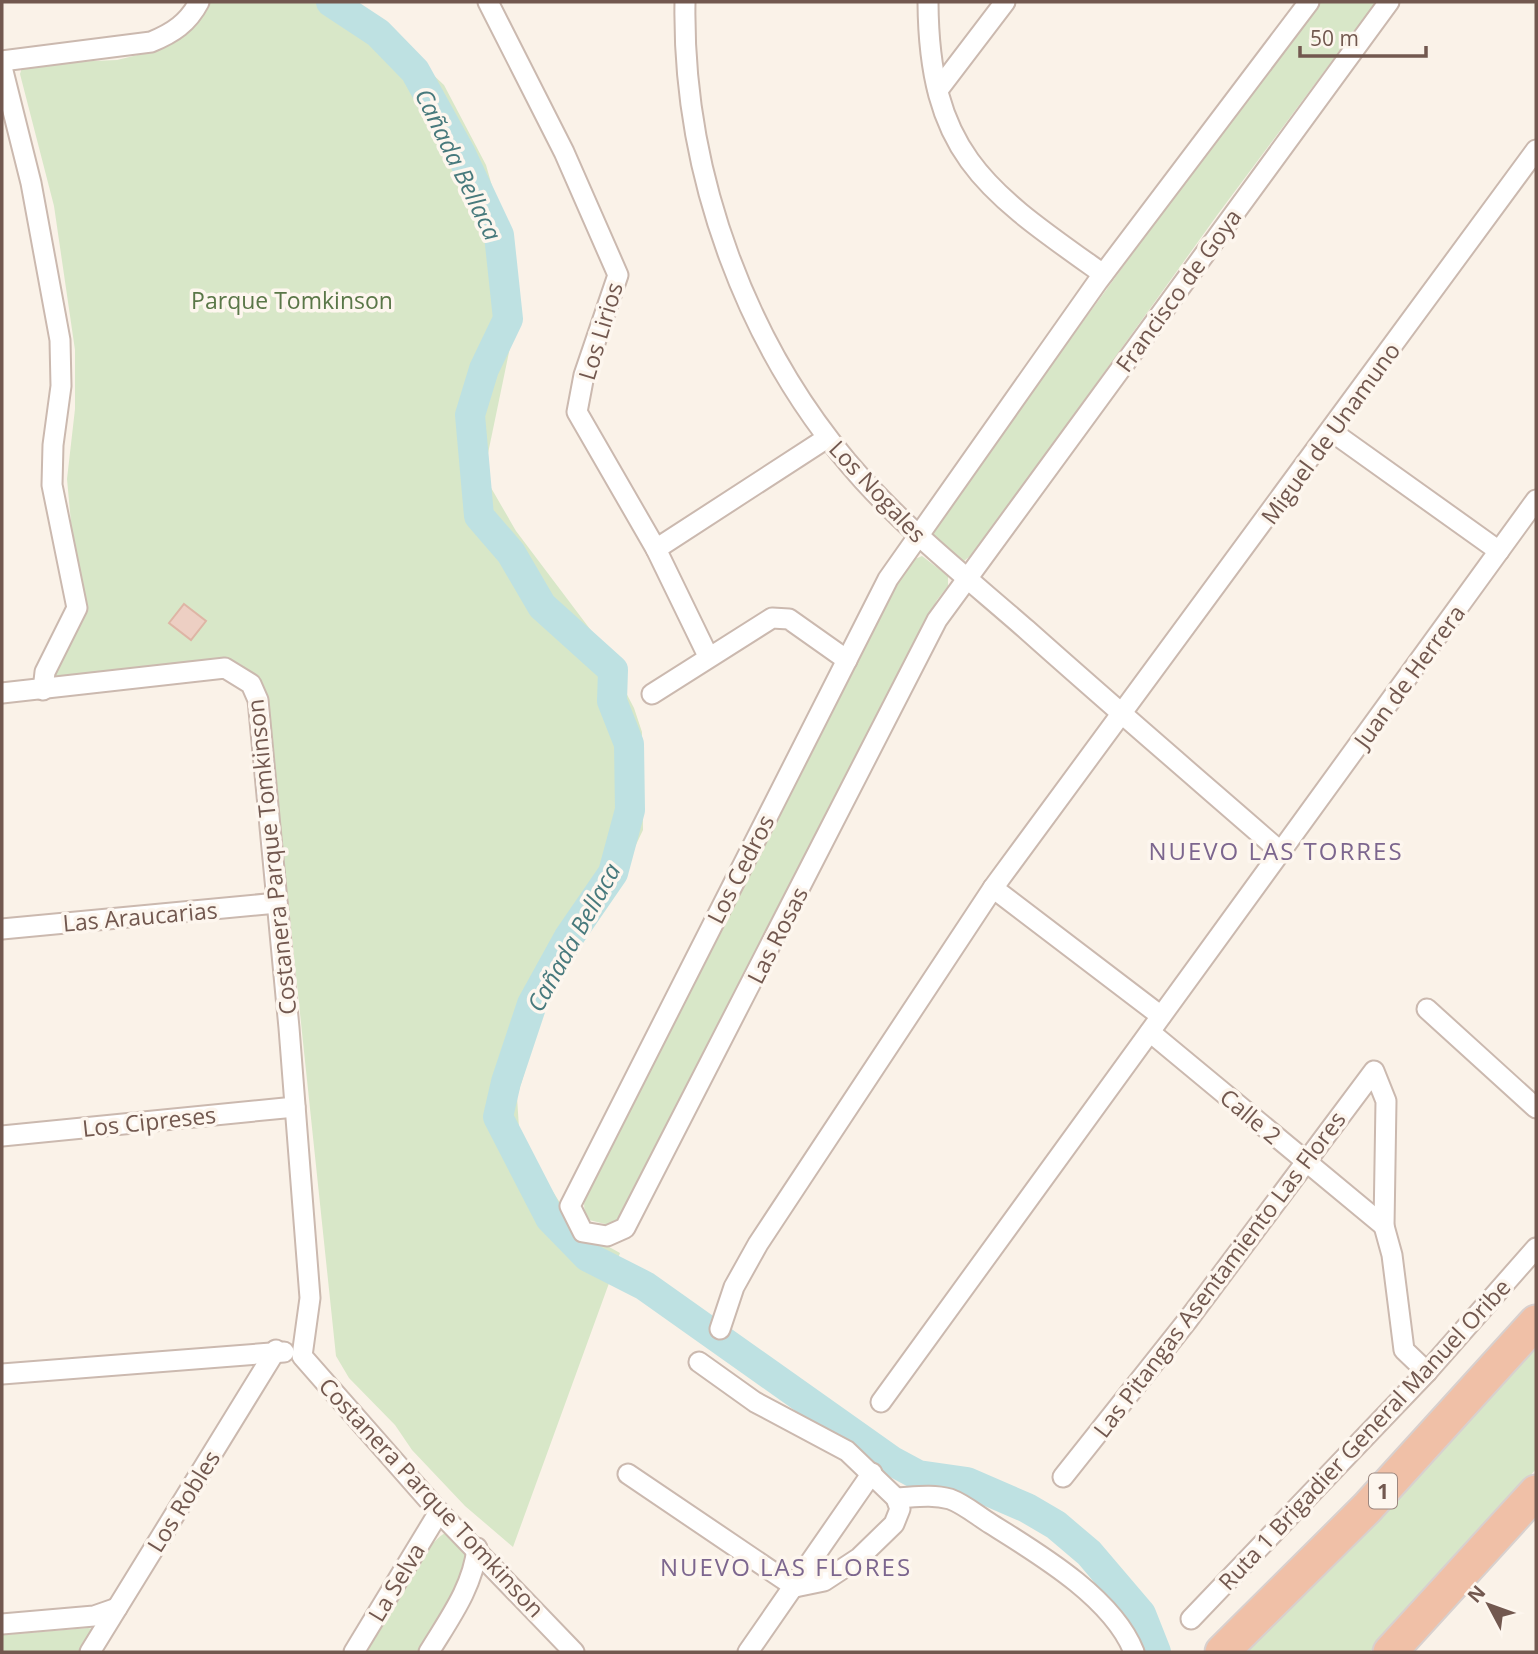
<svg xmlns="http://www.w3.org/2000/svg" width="1538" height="1654" font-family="'Open Sans',sans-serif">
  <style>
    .green { fill: #d8e7c8 }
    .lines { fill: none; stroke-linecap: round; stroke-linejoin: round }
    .river { stroke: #bee1e2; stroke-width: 30 }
    .building { fill: #edcfc3; stroke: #deb5a5; stroke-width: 2 }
    .minor-casing { stroke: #cbb9af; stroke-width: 23 }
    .trunk-casing { stroke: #d8d0ce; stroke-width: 37 }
    .minor { stroke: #fff; stroke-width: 19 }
    .trunk { stroke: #f0c0a7; stroke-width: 33 }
    .labels { text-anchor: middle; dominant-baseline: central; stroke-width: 7; stroke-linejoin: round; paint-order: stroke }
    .shield { fill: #fdf6ee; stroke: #9c877f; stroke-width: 2 }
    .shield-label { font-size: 21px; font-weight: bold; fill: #72584f }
    .street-label { font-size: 23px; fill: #72584f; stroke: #fdf6ee }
    .park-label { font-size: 23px; fill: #5a7748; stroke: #fdf6ee }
    .water-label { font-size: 24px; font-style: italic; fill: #47797c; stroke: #fdf6ee }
    .neighbourhood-label { font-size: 24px; letter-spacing: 2px; fill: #7c668e; stroke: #fdf6ee }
  </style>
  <rect width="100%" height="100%" fill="#faf2e8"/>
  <g class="green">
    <polygon points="204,2 355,2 444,85 486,165 504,228 520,299 486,463 490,486 516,531 599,641 634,708 642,732 643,830 614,891 549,992 517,1097 519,1128 542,1175 568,1215 602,1243 620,1253 513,1547 465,1506 412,1450 395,1425 349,1378 336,1356 278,804 264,698 255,675 240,664 219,659 56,676 55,671 69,647 79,610 67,479 75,409 75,350 54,206 20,74 23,64 117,60 154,51"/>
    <polygon points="1316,2 1376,2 1218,214 975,552 964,561 959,559 934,537 934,526"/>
    <polygon points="922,556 948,576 948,586 937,600 629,1213 621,1223 609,1225 585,1219 584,1203 592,1185 897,575 908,562"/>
    <polygon points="1536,1336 1536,1469 1476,1539 1370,1652 1232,1652"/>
    <path d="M448 1532 466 1546C466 1587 445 1618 426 1652H363C378 1628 425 1538 448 1532Z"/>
    <polygon points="88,1628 94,1629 84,1652 2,1652 2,1635"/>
  </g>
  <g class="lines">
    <polyline class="river" points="331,2 378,33 415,71 461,154 499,235 508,319 484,369 470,415 479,516 511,553 542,606 613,670 612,701 629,744 630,810 613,873 569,937 532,1004 506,1082 498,1117 550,1218 588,1257 645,1286 892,1461 918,1475 967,1482 1027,1508 1056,1525 1089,1553 1141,1614 1156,1652"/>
  </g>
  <polygon class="building" points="184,604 206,621 191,640 169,623"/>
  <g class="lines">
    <g class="minor-casing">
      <g id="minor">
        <polyline points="488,2 564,152 618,275 584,375 577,412 656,549 708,656"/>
        <path d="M685 2C682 173 747 352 863 480 913 535 971 581 1027 630 1111 705 1196 778 1281 852"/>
        <path d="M928 2C929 156 988 192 1103 274"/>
        <polyline points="1309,2 1098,281 888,579 570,1206 583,1232 607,1236 625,1228 937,620 1389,2"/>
        <path d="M2 61 151 42C173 33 188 23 199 2"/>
        <polyline points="2,67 31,183 60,340 61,386 53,445 52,485 77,608 45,672 43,690"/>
        <polyline points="938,90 1005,2"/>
        <polyline points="1331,431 1499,551"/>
        <polyline points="656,549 827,438"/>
        <polyline points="2,693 225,668 251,684 258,700 289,1028 310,1298 302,1356 439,1512 574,1652"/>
        <polyline points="652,694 772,618 789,619 847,660"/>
        <polyline points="993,888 1161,1016"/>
        <polyline points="2,929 277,903"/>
        <polyline points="1427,1009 1536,1108"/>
        <polyline points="1150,1032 1384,1226"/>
        <polyline points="2,1136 295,1107"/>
        <polyline points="720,1329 734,1287 758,1244 993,888 1536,150"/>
        <polyline points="699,1362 755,1402 847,1451 896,1498 900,1509 894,1524 859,1558 824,1581 795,1587"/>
        <polyline points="2,1374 284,1352"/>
        <polyline points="881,1402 1536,500"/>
        <polyline points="628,1474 795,1587"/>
        <polyline points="1063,1477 1187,1321 1374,1071 1386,1101 1384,1226 1392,1255 1404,1350 1427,1372"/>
        <path d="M896 1498C915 1497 932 1494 950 1499 964 1504 978 1516 991 1524 1039 1554 1113 1598 1134 1652"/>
        <polyline points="1191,1619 1427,1372 1536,1248"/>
        <polyline points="2,1624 94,1616 117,1608"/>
        <polyline points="90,1652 276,1350"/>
        <polyline points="354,1652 439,1512"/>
        <path d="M429 1652C449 1619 473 1587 477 1548"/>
        <polyline points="748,1652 872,1473"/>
      </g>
    </g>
    <g class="trunk-casing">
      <g id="trunk">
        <polyline points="1222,1652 1367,1508 1536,1322"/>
        <polyline points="1390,1652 1536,1492"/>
      </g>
    </g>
    <use href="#minor" class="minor"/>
    <use href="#trunk" class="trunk"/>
  </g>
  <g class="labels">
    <rect class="shield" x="1369" y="1473.5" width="28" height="35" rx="5"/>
    <g class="shield-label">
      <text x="1383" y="1491">1</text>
    </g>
    <g class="street-label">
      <text transform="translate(1178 290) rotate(-54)">Francisco de Goya</text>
      <text transform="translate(600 331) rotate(-73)">Los Lirios</text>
      <text transform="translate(1330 433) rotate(-54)">Miguel de Unamuno</text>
      <text transform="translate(878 491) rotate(47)">Los Nogales</text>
      <text transform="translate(1409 676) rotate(-54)">Juan de Herrera</text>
      <text transform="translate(271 857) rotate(-96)">Costanera Parque Tomkinson</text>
      <text transform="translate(740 869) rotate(-63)">Los Cedros</text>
      <text transform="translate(140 916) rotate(-5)">Las Araucarias</text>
      <text transform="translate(777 935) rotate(-63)">Las Rosas</text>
      <text transform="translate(1251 1116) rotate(40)">Calle 2</text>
      <text transform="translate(149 1121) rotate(-6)">Los Cipreses</text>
      <text transform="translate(1219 1274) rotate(-53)">Las Pitangas Asentamiento Las Flores</text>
      <text transform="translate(1364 1434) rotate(-47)">Ruta 1 Brigadier General Manuel Oribe</text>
      <text transform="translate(432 1497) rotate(47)">Costanera Parque Tomkinson</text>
      <text transform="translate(183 1501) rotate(-58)">Los Robles</text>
      <text transform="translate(396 1582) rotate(-59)">La Selva</text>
    </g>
    <g class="park-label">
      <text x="292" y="300">Parque Tomkinson</text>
    </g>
    <g class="water-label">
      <text transform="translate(459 164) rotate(64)">Cañada Bellaca</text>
      <text transform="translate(573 937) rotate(-61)">Cañada Bellaca</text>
    </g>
    <g class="neighbourhood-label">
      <text x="1276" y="850">NUEVO LAS TORRES</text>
      <text x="786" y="1566">NUEVO LAS FLORES</text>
    </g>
  </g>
  <rect width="1538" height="1654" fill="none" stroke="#72584f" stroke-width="7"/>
  <g transform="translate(1489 1605) rotate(311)" stroke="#fdf6ee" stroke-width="5" paint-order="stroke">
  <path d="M0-5L12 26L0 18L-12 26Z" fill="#72584f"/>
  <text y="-10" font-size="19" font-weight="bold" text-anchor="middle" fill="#72584f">N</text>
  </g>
  <path d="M1300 46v10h126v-10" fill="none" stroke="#72584f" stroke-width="3.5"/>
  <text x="1310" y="46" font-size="21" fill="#72584f" stroke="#fdf6ee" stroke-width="5" paint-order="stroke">50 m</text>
</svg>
